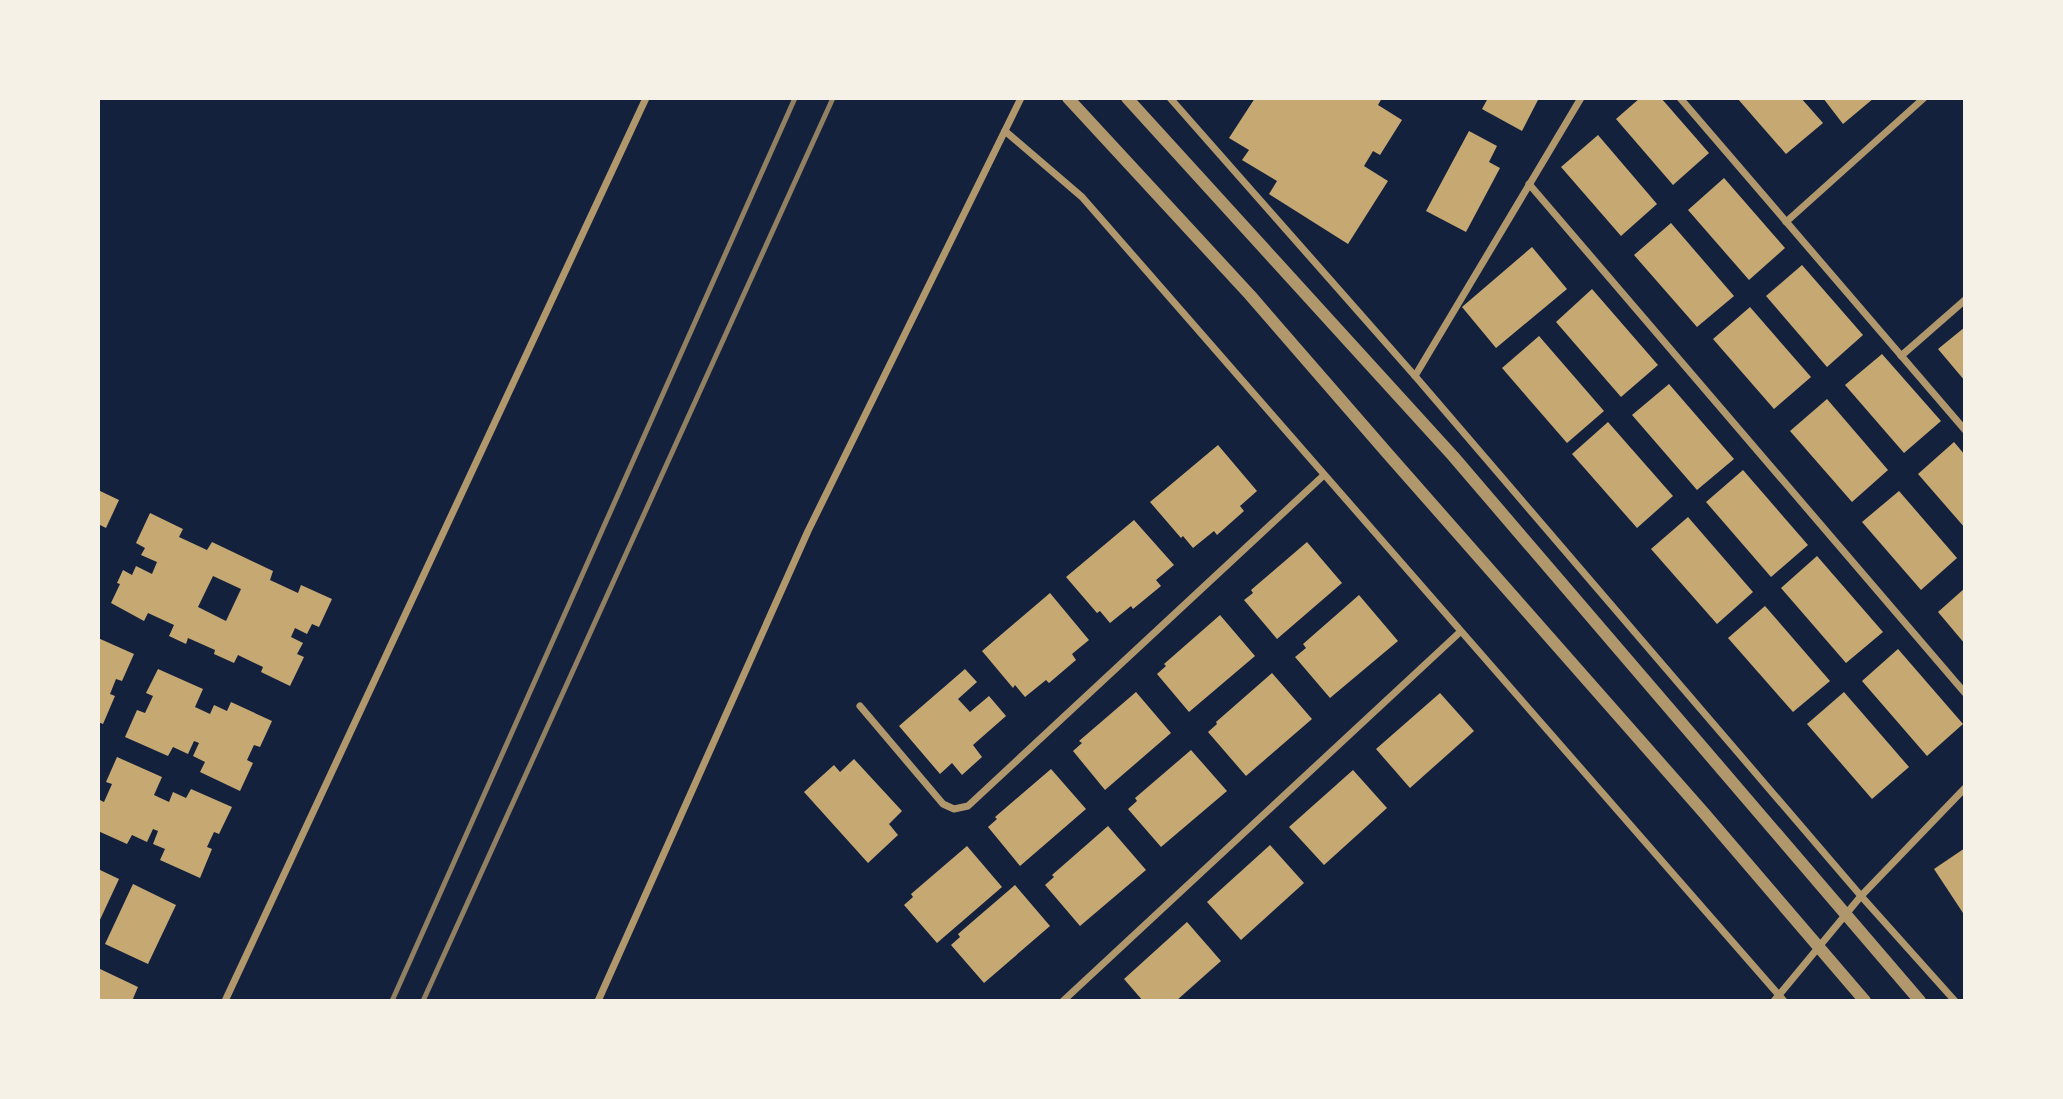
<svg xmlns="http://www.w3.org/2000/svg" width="2063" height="1099" font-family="'PT Sans Narrow',sans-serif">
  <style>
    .building { fill: #c6a872; fill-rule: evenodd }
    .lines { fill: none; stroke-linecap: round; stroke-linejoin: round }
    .minor { stroke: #b1986c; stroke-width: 7 }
    .tertiary { stroke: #b1986c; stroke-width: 12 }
    .rail { stroke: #918062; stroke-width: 5 }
  </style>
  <rect width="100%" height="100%" fill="#14213d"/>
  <g class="building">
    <polygon points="1255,98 1382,98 1378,105 1402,120 1380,155 1373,151 1364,166 1388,181 1348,244 1269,194 1277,181 1242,160 1249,150 1229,138"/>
    <polygon points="1488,98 1539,98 1522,131 1482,109"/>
    <polygon points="1640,98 1661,98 1709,153 1673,185 1616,119"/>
    <polygon points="1737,98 1801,98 1823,123 1786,154"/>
    <polygon points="1823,98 1874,98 1843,124"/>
    <polygon points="1469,131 1497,146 1489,162 1500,168 1466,232 1426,211"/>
    <polygon points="1598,135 1657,204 1621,236 1561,167"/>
    <polygon points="1724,178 1785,248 1749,280 1688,210"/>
    <polygon points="1671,223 1734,296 1697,327 1634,255"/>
    <polygon points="1532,247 1567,289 1496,348 1462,307"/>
    <polygon points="1802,265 1863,335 1827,367 1766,296"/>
    <polygon points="1592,289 1658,365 1621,397 1556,322"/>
    <polygon points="1750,307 1811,377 1774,409 1713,339"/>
    <polygon points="1965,327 1965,381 1938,349"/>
    <polygon points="1539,336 1604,411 1567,443 1502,368"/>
    <polygon points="1882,354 1941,421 1904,453 1845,385"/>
    <polygon points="1669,384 1734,459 1697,490 1632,415"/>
    <polygon points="1827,399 1888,470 1852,502 1790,431"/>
    <polygon points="1608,422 1673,496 1637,528 1572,454"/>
    <polygon points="1954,442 1965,455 1965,528 1918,474"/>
    <polygon points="1218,445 1257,491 1240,506 1244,511 1217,535 1214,531 1193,548 1183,536 1181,538 1150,502"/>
    <polygon points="1743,470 1808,545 1771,577 1706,502"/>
    <polygon points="98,490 119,500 106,528 98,524"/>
    <polygon points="1899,491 1957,558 1921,590 1862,522"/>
    <path d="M150 513 183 529 179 537 207 550 212 542 273 571 270 580 298 593 301 585 332 599 319 627 312 624 307 634 295 628 291 637 303 643 297 654 304 657 290 686 261 672 263 667 238 655 234 663 214 654 215 650 188 638 186 644 169 636 174 625 148 613 144 621 111 603 120 584 117 583 123 570 132 575 136 566 152 574 157 562 141 555 145 548 136 543ZM213 576 241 589 226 621 198 607Z"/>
    <polygon points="1688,517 1753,592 1717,624 1651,549"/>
    <polygon points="1134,520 1174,565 1156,580 1161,586 1133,609 1131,606 1110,623 1100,611 1097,613 1066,577"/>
    <polygon points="1307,542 1342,583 1277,639 1244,600 1253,593 1251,590"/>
    <polygon points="1817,556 1883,632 1846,663 1781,588"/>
    <polygon points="1965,588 1965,644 1938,612"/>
    <polygon points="1050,593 1089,640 1072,654 1076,660 1049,683 1046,680 1025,697 1015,685 1013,688 982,651"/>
    <polygon points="1359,595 1398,641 1330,698 1295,657 1306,648 1303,644"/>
    <polygon points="1765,606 1830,681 1793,712 1728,638"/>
    <polygon points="1220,615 1255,656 1189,712 1157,674 1166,666 1164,664"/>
    <polygon points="98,638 134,654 122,681 116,679 110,694 115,696 103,724 98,722"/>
    <polygon points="1898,649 1963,724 1927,756 1862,681"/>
    <polygon points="158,669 203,689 195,707 210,714 214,705 227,711 231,702 272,721 260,747 254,745 247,760 253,763 240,791 200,772 205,762 193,756 199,743 194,741 188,754 173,747 168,756 125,737 137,710 145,713 153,696 146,693"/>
    <polygon points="965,669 977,682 958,699 970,712 989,696 1006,716 973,745 982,757 962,775 952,763 940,774 899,726"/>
    <polygon points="1272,673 1312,719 1246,776 1208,732 1217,724 1216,722"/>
    <polygon points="1136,692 1171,733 1105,790 1073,751 1082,743 1079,741"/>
    <polygon points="1844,692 1909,767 1872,799 1807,724"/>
    <polygon points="1440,693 1474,731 1410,788 1376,749"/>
    <polygon points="1191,750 1227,791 1161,847 1128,809 1137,801 1135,798"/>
    <polygon points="117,757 162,777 154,795 169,802 173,792 186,798 191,789 232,807 219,834 214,832 207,847 212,849 200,878 160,860 165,849 153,844 158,831 153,829 147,842 132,835 127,844 98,831 98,799 104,802 112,784 106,782"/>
    <polygon points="854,759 902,811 889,824 898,835 868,863 804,792 834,765 840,772"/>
    <polygon points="1051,769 1086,809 1020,866 988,827 997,819 995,817"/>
    <polygon points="1353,770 1387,808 1324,865 1289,827"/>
    <polygon points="1108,826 1146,870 1080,926 1045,885 1054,877 1052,875"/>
    <polygon points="1270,845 1304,883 1241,940 1207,902"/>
    <polygon points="967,846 1002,887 937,943 904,905 913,897 911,894"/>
    <polygon points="1965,848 1965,916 1934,869"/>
    <polygon points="98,869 119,879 98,924"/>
    <polygon points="133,884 176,905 148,964 105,944"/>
    <polygon points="1015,885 1050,926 984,983 951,945 960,937 958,934"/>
    <polygon points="1187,922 1221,961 1176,1001 1143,1001 1124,979"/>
    <polygon points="98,968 138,987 132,1001 98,1001"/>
  </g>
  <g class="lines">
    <g class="minor">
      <polyline points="1170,98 1415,376 1861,896 1955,1001"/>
      <polyline points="1680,98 1965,430"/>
      <polyline points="1005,131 1082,197 1784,1001"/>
      <polyline points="1529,184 1965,693"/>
      <polyline points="1786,222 1924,98"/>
      <polyline points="1901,356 1965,300"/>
      <polyline points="1415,376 1581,98"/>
      <polyline points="860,706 943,804 954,809 968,806 1324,475"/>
      <polyline points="225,1001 646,98"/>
      <polyline points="598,1001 808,531 1021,98"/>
      <polyline points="1063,1001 1460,632"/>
      <polyline points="1774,1001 1861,896 1965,788"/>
    </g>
    <g class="tertiary">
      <polyline points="1068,98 1250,295 1388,454 1704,813 1865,1001"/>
      <polyline points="1127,98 1453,456 1920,1001"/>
    </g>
    <g class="rail">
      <polyline points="392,1001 795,98"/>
      <polyline points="423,1001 833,98"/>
    </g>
  </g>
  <rect width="2063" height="1099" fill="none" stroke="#f6f1e7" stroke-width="200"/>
</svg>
